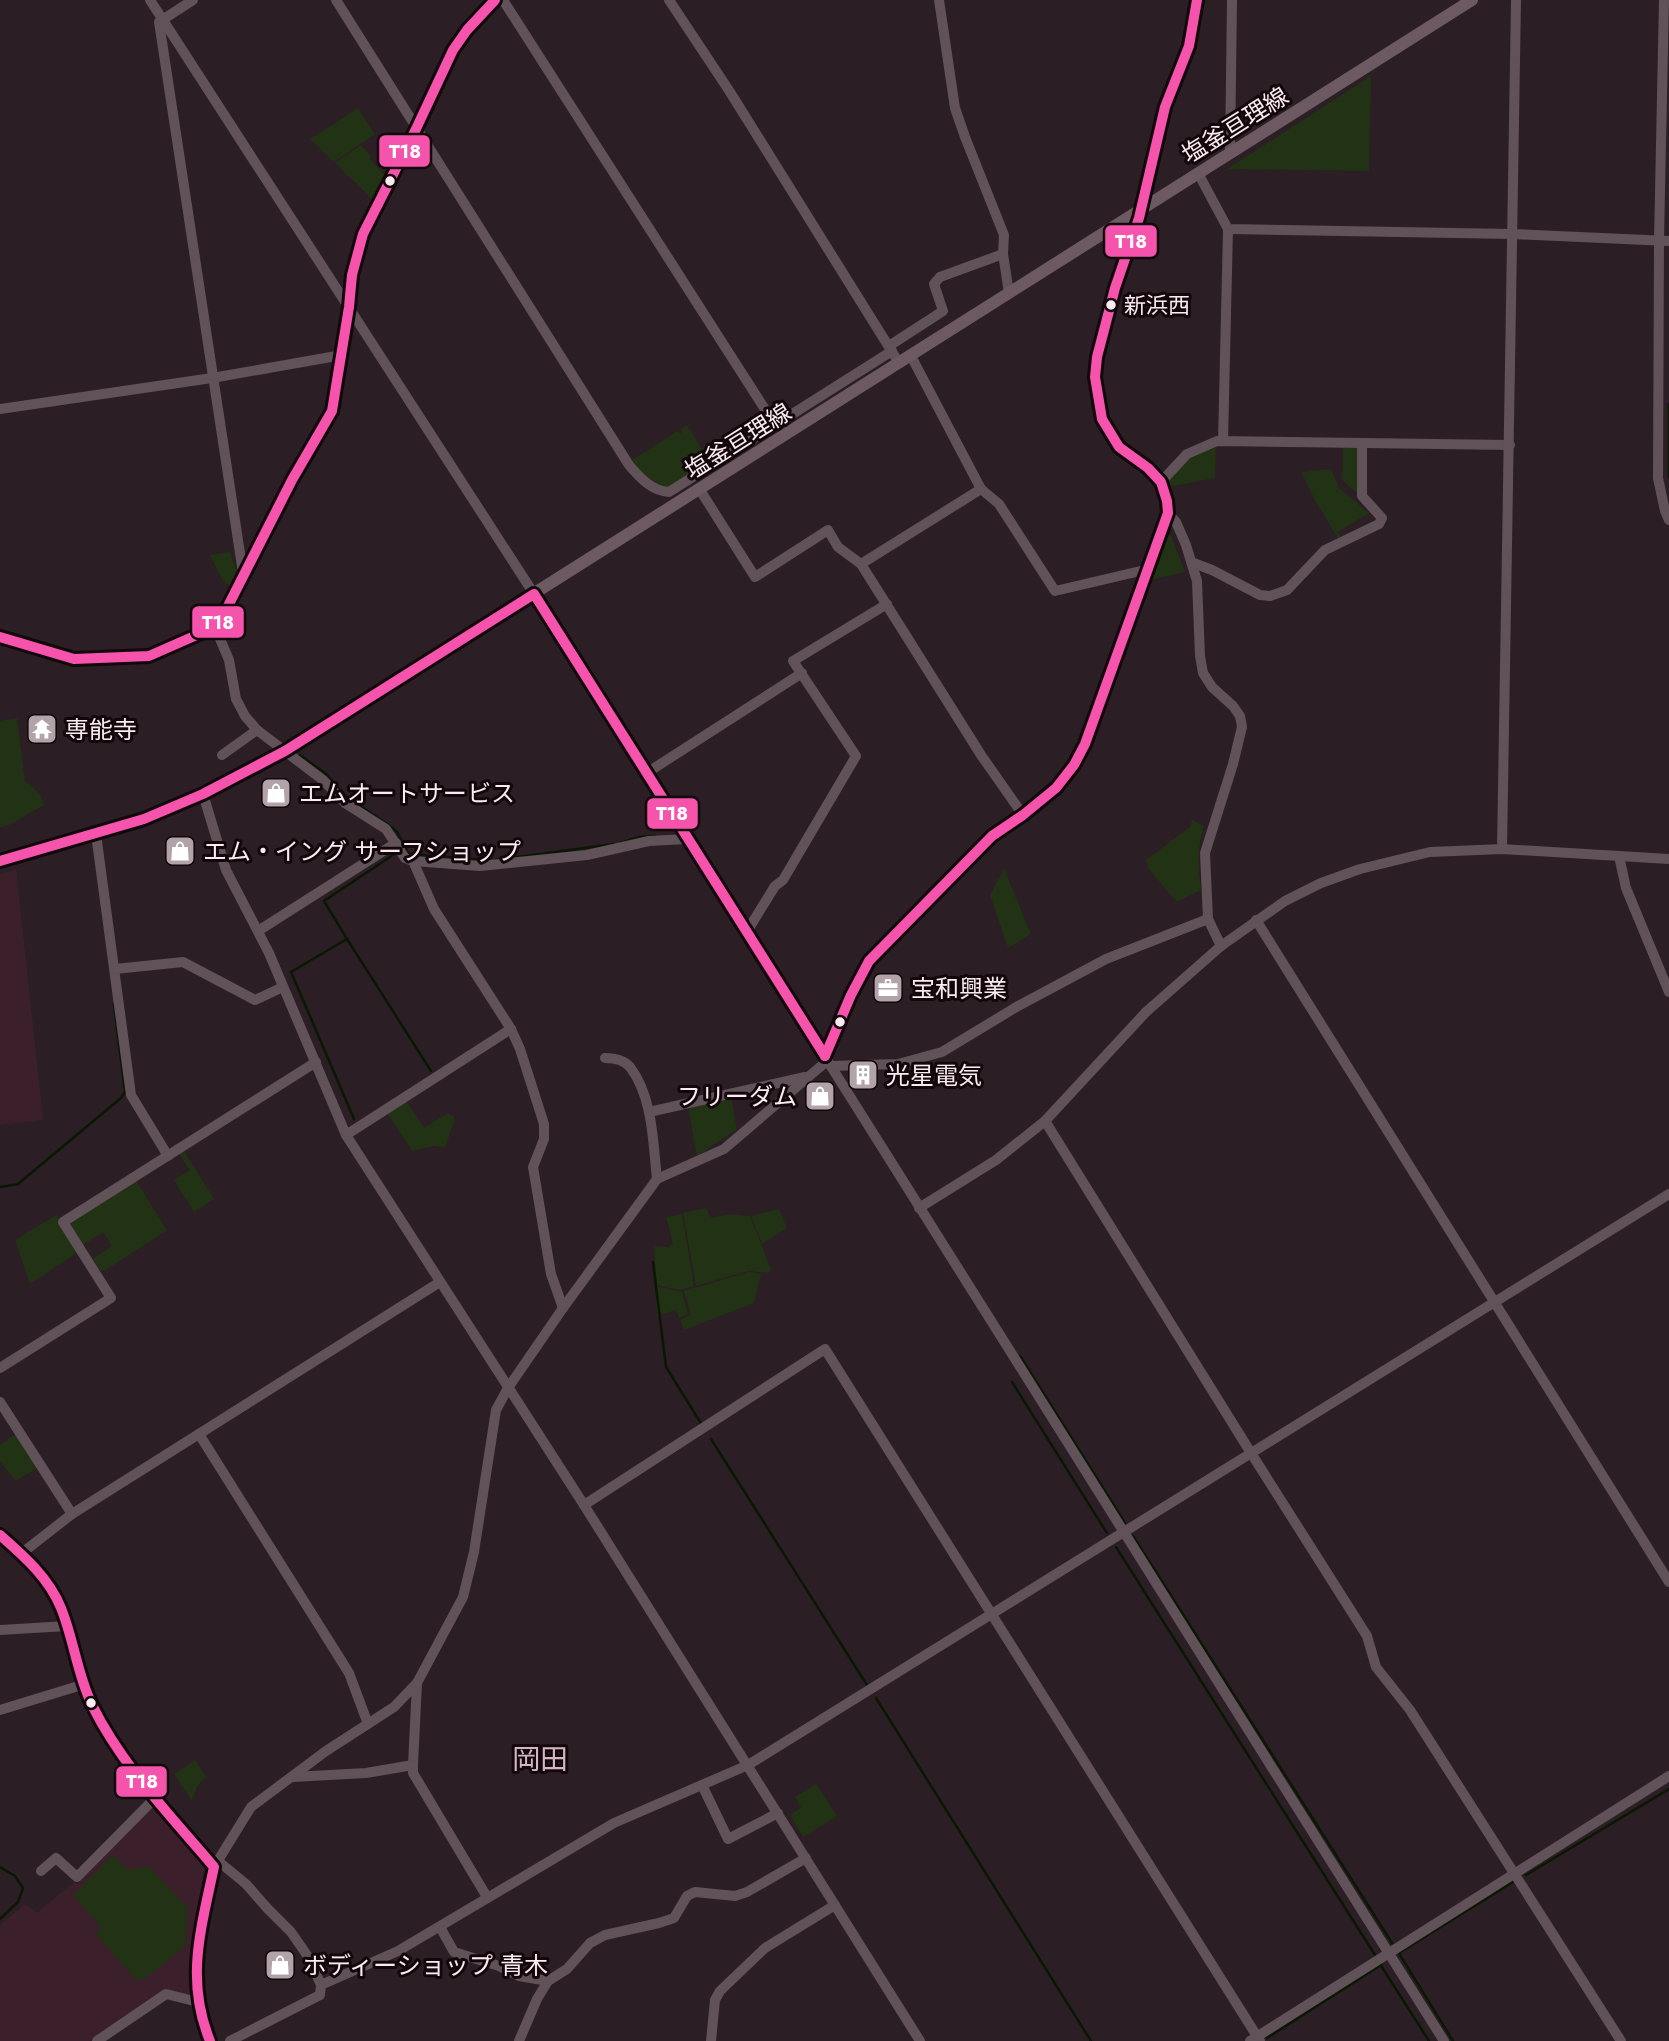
<svg xmlns="http://www.w3.org/2000/svg" width="1669" height="2041" font-family="Jost,'Noto Sans JP',sans-serif">
  <style>
    .built { fill: #3b202b }
    .green { fill: #223214 }
    .lines { fill: none; stroke-linecap: round; stroke-linejoin: round }
    .stream { stroke: #0a1803; stroke-width: 2.5 }
    .minor { stroke: #615158; stroke-width: 10 }
    .major { stroke: #6d5961; stroke-width: 12 }
    .bus-1-casing { stroke: #12080c; stroke-width: 16 }
    .bus-1 { stroke: #f653ac; stroke-width: 10 }
    .bus-dot { fill: #fbeaf0; stroke: #12080c; stroke-width: 2.5 }
    .labels { text-anchor: middle; dominant-baseline: central; stroke-width: 6; stroke-linejoin: round; paint-order: stroke }
    .bus-label { font-size: 22px; fill: #fbeaf0; stroke: #12080c; text-anchor: start }
    .street-label { font-size: 24px; fill: #fbeaf0; stroke: #12080c }
    .poi-label { font-size: 24px; fill: #fbeaf0; stroke: #12080c; text-anchor: start }
    .quarter-label { font-size: 28px; fill: #d5b5c1; stroke: #12080c }
    .line-badge { stroke: #12080c; stroke-width: 2.5 }
    .badge-label { font-size: 19px; text-anchor: middle; font-weight: bold; fill: #fff }
  </style>
  <rect width="100%" height="100%" fill="#2b1e24"/>
  <g class="built">
    <polygon points="16,869 43,1120 0,1125 0,874"/>
    <polygon points="150,1806 205,1866 188,1969 189,1994 184,1997 168,1989 89,2041 0,2041 0,1925 25,1904 37,1913 74,1882 78,1884"/>
  </g>
  <g class="green">
    <polygon points="1371,76 1369,171 1227,169"/>
    <polygon points="358,108 375,134 334,162 310,139"/>
    <polygon points="361,145 371,156 370,159 386,177 373,200 335,163"/>
    <path d="M687 425 711 463 669 488C653 482 642 474 632 460L676 432 681 433 683 427Z"/>
    <polygon points="1216,444 1215,478 1168,487 1166,482 1193,454"/>
    <polygon points="1343,448 1358,448 1358,494 1342,480"/>
    <polygon points="1331,469 1339,488 1369,513 1338,532 1342,539 1339,540 1316,502 1301,472"/>
    <polygon points="1168,534 1172,538 1185,572 1150,580"/>
    <polygon points="230,552 238,574 232,588 223,581 210,555"/>
    <polygon points="17,718 25,781 40,794 44,805 9,825 0,827 0,721"/>
    <path d="M1192 820 1204 826C1197 848 1198 867 1201 890L1177 902 1148 868 1146 860 1190 827Z"/>
    <polygon points="1004,869 1031,934 1008,948 990,895"/>
    <polygon points="731,1096 737,1129 697,1156 688,1106"/>
    <polygon points="406,1100 424,1128 448,1113 455,1118 445,1148 434,1146 412,1151 388,1114 388,1111"/>
    <polygon points="181,1146 214,1199 194,1212 174,1180 190,1170 176,1149"/>
    <polygon points="133,1176 167,1230 104,1271 100,1270 93,1259 112,1246 103,1232 83,1245 67,1220"/>
    <polygon points="706,1208 711,1218 730,1214 750,1216 771,1269 769,1273 748,1271 696,1286 683,1213"/>
    <polygon points="779,1209 787,1228 762,1244 751,1216"/>
    <polygon points="682,1214 694,1286 680,1290 657,1285 654,1252 655,1246 668,1247 673,1244 666,1217"/>
    <polygon points="56,1215 79,1251 30,1284 15,1240"/>
    <polygon points="749,1272 761,1274 754,1303 684,1330 680,1320 691,1315 684,1291"/>
    <polygon points="656,1286 682,1292 688,1314 679,1318 676,1310 663,1314 657,1313"/>
    <polygon points="17,1433 39,1467 16,1481 0,1462 0,1445"/>
    <polygon points="195,1760 206,1777 197,1786 192,1801 174,1774"/>
    <polygon points="816,1784 837,1816 803,1837 790,1815 801,1808 795,1797"/>
    <polygon points="113,1855 128,1870 148,1866 188,1908 185,1946 143,1980 136,1980 95,1933 101,1927 73,1895"/>
  </g>
  <g class="lines">
    <g class="stream">
      <polyline points="1669,404 1669,477"/>
      <polyline points="300,755 326,774 347,797 390,826 397,832 409,854 489,860"/>
      <polyline points="620,843 639,837 655,836"/>
      <polyline points="496,860 614,844"/>
      <polyline points="347,939 431,1071"/>
      <polyline points="354,1119 291,972 347,939 324,901 396,853"/>
      <polyline points="0,1187 18,1184 121,1098 125,1092 114,1004"/>
      <polyline points="653,1262 666,1367 702,1425"/>
      <polyline points="1020,1356 1125,1523"/>
      <polyline points="1012,1382 1107,1533"/>
      <polyline points="711,1439 867,1685"/>
      <polyline points="1133,1536 1392,1943"/>
      <polyline points="1116,1547 1375,1955"/>
      <polyline points="876,1698 1091,2041"/>
      <polyline points="0,1867 15,1876 23,1888 18,1902 0,1919"/>
      <polyline points="1526,1875 1669,1789"/>
      <polyline points="1399,1953 1513,1882"/>
      <polyline points="1400,1955 1453,2041"/>
      <polyline points="1380,1964 1429,2041"/>
      <polyline points="1267,2038 1381,1965"/>
    </g>
    <g class="minor">
      <polyline points="150,0 534,594 1444,2041"/>
      <polyline points="193,0 159,22 243,573"/>
      <path d="M336 0 629 465C640 478 652 491 669 492L775 425"/>
      <polyline points="503,0 775,425 892,351"/>
      <polyline points="669,0 730,92 899,363"/>
      <polyline points="939,0 955,108 965,137 1004,235 1003,254"/>
      <polyline points="1664,0 1659,240 1658,478 1665,511 1669,520"/>
      <polyline points="1230,153 1232,0"/>
      <polyline points="1198,173 1228,229 1512,234 1669,241"/>
      <polyline points="889,346 943,311 934,284 940,277 1003,254 1009,293"/>
      <polyline points="911,356 981,489 999,504 1055,591 1149,569"/>
      <polyline points="0,409 212,378 342,355"/>
      <polyline points="1223,441 1228,229"/>
      <polyline points="1161,482 1187,454 1217,441 1510,445"/>
      <polyline points="700,490 755,577 828,530 838,547 861,564 981,755 1023,815"/>
      <polyline points="1168,513 1176,522 1186,545 1197,581 1200,656 1203,673 1212,687 1233,706 1240,716 1242,727 1233,764 1205,853 1208,919 1221,946"/>
      <polyline points="1191,562 1212,570 1260,595 1270,596 1287,590 1325,550 1379,524 1382,518 1362,496 1362,443"/>
      <polyline points="861,564 981,489"/>
      <polyline points="215,627 229,660 236,699 245,716 257,730 323,780 345,803 386,829 405,858 413,861 480,866 587,855 649,841 687,839"/>
      <polyline points="0,637 74,659 149,656 215,627 226,610 292,480 332,411 349,307 352,275 363,234 416,129 453,50 467,30 495,0"/>
      <polyline points="222,755 257,730"/>
      <polyline points="645,774 802,673"/>
      <polyline points="203,794 226,870 269,953 346,1135 584,1505 920,2041"/>
      <polyline points="96,834 131,1095 168,1156"/>
      <polyline points="1502,849 1516,0"/>
      <polyline points="1619,856 1626,888 1669,992"/>
      <polyline points="413,861 434,909 511,1029 520,1049 544,1124 544,1139 533,1167 551,1274 563,1308"/>
      <polyline points="1256,920 1669,1582"/>
      <polyline points="258,931 396,843"/>
      <polyline points="746,933 775,886 783,880 856,756 793,661 887,604"/>
      <polyline points="115,969 183,962 255,1000 283,987"/>
      <polyline points="825,1056 851,995 869,961 992,836 1023,815 1056,788 1074,765 1085,744 1149,569 1168,513 1167,501 1161,482 1148,468 1129,456 1119,447 1102,419 1098,402 1095,377 1097,357 1115,288 1139,218 1165,107 1189,46 1197,0"/>
      <path d="M605 1058C614 1058 624 1060 630 1067 653 1097 653 1143 657 1179"/>
      <polyline points="831,1066 898,1064 942,1052 1018,1006 1106,959 1208,919"/>
      <polyline points="649,1112 805,1077"/>
      <polyline points="1045,1121 1251,1453 1367,1636 1376,1667 1410,1710 1621,2041"/>
      <polyline points="346,1135 511,1029"/>
      <polyline points="919,1208 996,1160 1045,1121 1146,1012 1221,946 1285,901 1321,883 1360,869 1430,852 1502,849 1669,859"/>
      <polyline points="0,1368 111,1298 63,1222 316,1062"/>
      <polyline points="0,1402 72,1514"/>
      <polyline points="199,1434 349,1673 368,1724"/>
      <polyline points="584,1505 825,1349 1260,2041"/>
      <path d="M0 1535C24 1555 49 1578 61 1608 73 1639 77 1675 92 1705 122 1765 171 1815 214 1867"/>
      <polyline points="22,1553 72,1514 440,1282"/>
      <polyline points="0,1630 67,1626"/>
      <polyline points="0,1710 85,1684"/>
      <polyline points="413,1765 417,1683"/>
      <polyline points="293,1777 366,1773 413,1765 413,1773 487,1897"/>
      <polyline points="702,1785 728,1839 778,1813"/>
      <polyline points="218,1861 246,1884 267,1908 291,1932 309,1958 321,1985 320,1995 230,2041"/>
      <polyline points="41,1871 56,1858 77,1877 156,1797"/>
      <polyline points="440,1927 454,1952 499,1966 519,1976 548,1981"/>
      <polyline points="321,1985 398,1951 614,1823 748,1765 1669,1194"/>
      <polyline points="97,2041 166,1994 198,2002"/>
      <polyline points="210,2041 200,2013 195,1979 203,1922 214,1867 251,1807 326,1751 394,1707 417,1683 463,1597 474,1552 496,1410 508,1388 563,1308 657,1179 724,1149 827,1061"/>
      <polyline points="519,2041 537,1999 548,1981 567,1969 590,1943 605,1935 659,1923 674,1918 687,1896 695,1892 735,1896 747,1892 806,1858"/>
      <polyline points="711,2041 715,2000 720,1991 765,1948 835,1905"/>
      <polyline points="1250,2041 1669,1776"/>
    </g>
    <path class="major" d="M0 861C48 848 98 836 145 819 194 800 239 775 285 751L1472 0"/>
    <g class="bus-1-casing">
      <g id="bus-1">
        <polyline points="0,637 74,659 149,656 215,627 226,610 292,480 332,411 349,307 352,275 363,234 416,129 453,50 467,30 495,0"/>
        <polyline points="0,861 144,819 203,794 285,751 534,594 825,1056"/>
        <polyline points="825,1056 851,995 869,961 992,836 1023,815 1056,788 1074,765 1085,744 1168,513 1167,501 1161,482 1148,468 1119,447 1102,419 1095,377 1097,357 1115,288 1139,218 1165,107 1189,46 1197,0"/>
        <path d="M0 1535C24 1556 49 1578 61 1608 74 1640 77 1674 92 1705 122 1766 171 1816 214 1867 201 1929 185 1980 210 2041"/>
      </g>
    </g>
    <use href="#bus-1" class="bus-1"/>
  </g>
  <defs>
    <g id="temple-square" transform="scale(1.575)"><rect x="-9" y="-9" width="18" height="18" rx="4" fill="#b2a3a9" stroke="#12080c"/><path d="M0-6L5-2H3V0L6.5 2.5H4V6H1.5V3h-3V6H-4V2.5H-6.5L-3 0V-2H-5Z" fill="#fff"/></g>
    <g id="shop-square" transform="scale(1.575)"><rect x="-9" y="-9" width="18" height="18" rx="4" fill="#b2a3a9" stroke="#12080c"/><path d="M-5-2.5h2.3a2.7 3.5 0 0 1 5.4 0H5L5.5 6h-11ZM-1.5-2.5h3a1.5 2.3 0 0 0-3 0Z" fill="#fff"/></g>
    <g id="office-square" transform="scale(1.575)"><rect x="-9" y="-9" width="18" height="18" rx="4" fill="#b2a3a9" stroke="#12080c"/><path d="M-6-3h4V-5.5h4V-3h4V5H-6ZM-1-4.5V-3h2v-1.5ZM-6 0V1H6V0Z" fill="#fff"/></g>
    <g id="building-square" transform="scale(1.575)"><rect x="-9" y="-9" width="18" height="18" rx="4" fill="#b2a3a9" stroke="#12080c"/><path d="M-4-6H4V6H1V3H-1V6H-4ZM-2.5-4.3h1.7v1.8h-1.7ZM.8-4.3h1.7v1.8H.8ZM-2.5-1h1.7V.8h-1.7ZM.8-1h1.7V.8H.8Z" fill="#fff"/></g>
  </defs>
  <g fill-rule="evenodd">
    <use href="#temple-square" x="42" y="729"/>
    <use href="#shop-square" x="276" y="793"/>
    <use href="#shop-square" x="180" y="851"/>
    <use href="#office-square" x="888" y="988"/>
    <use href="#building-square" x="863" y="1075"/>
    <use href="#shop-square" x="820" y="1096"/>
    <use href="#shop-square" x="280" y="1965"/>
  </g>
  <g class="bus-dot">
    <circle cx="390" cy="181" r="6"/>
    <circle cx="1111" cy="305" r="6"/>
    <circle cx="840" cy="1022" r="6"/>
    <circle cx="91" cy="1703" r="6"/>
  </g>
  <g class="labels">
    <g class="bus-label">
      <text x="1124" y="305">新浜西</text>
    </g>
    <g class="street-label">
      <text transform="translate(1235 125) rotate(-32)">塩釜亘理線</text>
      <text transform="translate(738 441) rotate(-32)">塩釜亘理線</text>
    </g>
    <g class="poi-label">
      <text x="65" y="729">専能寺</text>
      <text x="299" y="793">エムオートサービス</text>
      <text x="203" y="851">エム・イング サーフショップ</text>
      <text x="911" y="988">宝和興業</text>
      <text x="886" y="1075">光星電気</text>
      <text x="797" y="1096" text-anchor="end">フリーダム</text>
      <text x="303" y="1965">ボディーショップ 青木</text>
    </g>
    <g class="quarter-label">
      <text x="540" y="1759">岡田</text>
    </g>
  </g>
  <g class="line-badge">
    <rect x="378" y="134" width="53" height="34" rx="7" fill="#f653ac"/>
    <rect x="1104" y="224" width="54" height="34" rx="7" fill="#f653ac"/>
    <rect x="191" y="605" width="54" height="34" rx="7" fill="#f653ac"/>
    <rect x="646" y="797" width="53" height="33" rx="7" fill="#f653ac"/>
    <rect x="115" y="1765" width="53" height="33" rx="7" fill="#f653ac"/>
  </g>
  <g class="badge-label">
    <text x="405" y="158">T18</text>
    <text x="1131" y="248">T18</text>
    <text x="218" y="629">T18</text>
    <text x="672" y="820">T18</text>
    <text x="142" y="1788">T18</text>
  </g>
</svg>
